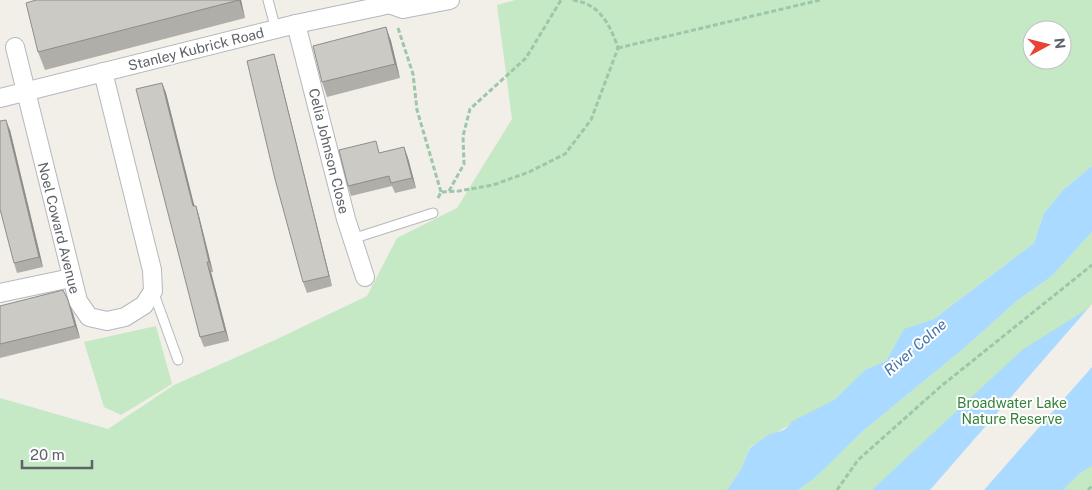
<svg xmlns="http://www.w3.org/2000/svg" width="1092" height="490" font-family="'Public Sans',sans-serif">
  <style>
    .green { fill: #c5e8c5; fill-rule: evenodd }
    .water { fill: #aadaff }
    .pier { fill: #f1efe8 }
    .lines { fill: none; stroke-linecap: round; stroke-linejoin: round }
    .lane-casing { stroke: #b5b8bc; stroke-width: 11 }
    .street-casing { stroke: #b5b8bc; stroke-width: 20 }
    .path { stroke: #9cc7a9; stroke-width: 3; stroke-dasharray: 5 2.5; stroke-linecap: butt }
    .lane { stroke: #fff; stroke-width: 9 }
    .street { stroke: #fff; stroke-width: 18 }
    .wall { fill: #afaea9 }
    .shaded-wall { fill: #8f8d8a }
    .building { fill: #cccac5; stroke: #8f8d8a }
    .labels { text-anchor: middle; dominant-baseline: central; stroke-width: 4; stroke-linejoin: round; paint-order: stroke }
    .street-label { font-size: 14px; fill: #5f6368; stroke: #fff }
    .park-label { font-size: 14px; fill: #348238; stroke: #fff }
    .water-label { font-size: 15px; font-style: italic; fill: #4174aa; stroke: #fff }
  </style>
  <rect width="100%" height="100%" fill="#f1efe8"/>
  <g class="green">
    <path d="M515 0H1092V166L1063 190 1044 213 1034 243 934 319 904 330 886 361 865 370 834 400 750 447 740 471 727 490H0V398L108 429 174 385 275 340 367 296 397 238 457 208 512 119 497 5ZM1032 30H1062V60H1032Z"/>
    <polygon points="1092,232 1092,490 798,490 815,478 864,430 963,349 1018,300 1052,276"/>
    <polygon points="156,326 172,384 121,415 104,407 84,342"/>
  </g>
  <g class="water">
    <polygon points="1092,166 1092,232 1052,276 1018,300 963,349 864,430 815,478 798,490 727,490 740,471 750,448 770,434 784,430 793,421 834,400 865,370 886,361 904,329 934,319 1034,243 1044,213 1063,190"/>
    <polygon points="1092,306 1092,466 1080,473 1063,490 872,490 1022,350"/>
  </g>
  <polygon class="pier" points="1092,304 1092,367 984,490 930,490"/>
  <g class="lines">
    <g class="lane-casing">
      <g id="lane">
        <polyline points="268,0 276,30"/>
        <polyline points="352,239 433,213"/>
        <polyline points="153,291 178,360"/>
      </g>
    </g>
    <g class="street-casing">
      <g id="street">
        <polyline points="389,4 403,9 450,0"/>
        <polyline points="296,24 346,219 365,277"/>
        <polyline points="15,47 78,301 89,317 107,321 125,317 144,305 153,291 152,270 103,72"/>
        <polyline points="0,98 296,24 377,7 389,4 389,0"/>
        <polyline points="0,293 71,278"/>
      </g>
    </g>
    <g class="path">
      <polyline points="398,28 413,74 417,110 441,192"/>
      <polyline points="618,48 820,0"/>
      <polyline points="449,191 464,164 463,136 470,109 526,58 561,0"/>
      <path d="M438 198 441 192 459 191 493 185 529 172 565 154 591 120 618 48C610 24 599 3 572 0"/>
      <polyline points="837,490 858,460 940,387 1092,265"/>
      <polyline points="1088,490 1092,486"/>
    </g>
    <use href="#lane" class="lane"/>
    <use href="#street" class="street"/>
  </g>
  <g class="wall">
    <polygon points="36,0 241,0 245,18 45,70 38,52"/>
    <polygon points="386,27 391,41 400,78 327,97 322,82"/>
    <polygon points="274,54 277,65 332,286 307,293 303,282"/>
    <polygon points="162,83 166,93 194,206 196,206 199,216 213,272 211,272 229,341 204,347 200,337"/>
    <polygon points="10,130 43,267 17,273 14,263"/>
    <polygon points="404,147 408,158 416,188 395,193 392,186 351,196 348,186 381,153"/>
    <polygon points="0,306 73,313 80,338 0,358"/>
  </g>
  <g class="shaded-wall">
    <polygon points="239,0 241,0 245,18"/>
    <polygon points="386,27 391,41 400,78 395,64"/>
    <polygon points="274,54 277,65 332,286 329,276"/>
    <polygon points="162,83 166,93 197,216 193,206"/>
    <polygon points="6,120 10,130 43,267 39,257"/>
    <polygon points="404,147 408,158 416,188 412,178"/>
    <polygon points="196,206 199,216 213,272 209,262"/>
    <polygon points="207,262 211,272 229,341 225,331"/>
    <polygon points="68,300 73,313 80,338 75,326"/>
  </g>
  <g class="building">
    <polygon points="36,0 239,0 38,52 26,3"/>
    <polygon points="386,27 395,64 322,82 313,46"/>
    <polygon points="274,54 329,276 303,282 275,179 247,61"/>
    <polygon points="162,83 193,206 196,206 209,262 207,262 225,331 200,337 136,89"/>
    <polygon points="6,120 39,257 14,263 0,209 0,121"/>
    <polygon points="376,141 379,153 404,147 412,178 391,183 389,176 348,186 339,150"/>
    <polygon points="63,290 68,300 75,326 0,344 0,306"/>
  </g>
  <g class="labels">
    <g class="street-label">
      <text transform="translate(196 49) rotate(-14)">Stanley Kubrick Road</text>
      <text transform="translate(329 151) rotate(76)">Celia Johnson Close</text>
      <text transform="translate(59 228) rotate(76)">Noel Coward Avenue</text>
    </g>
    <g class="park-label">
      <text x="1012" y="403">Broadwater Lake<tspan x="1012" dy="16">Nature Reserve</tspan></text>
    </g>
    <g class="water-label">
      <text transform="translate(915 347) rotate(-41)">River Colne</text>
    </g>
  </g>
  <g transform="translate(1047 45) rotate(83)"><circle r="24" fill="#ffffff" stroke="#bfc1c3"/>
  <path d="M0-4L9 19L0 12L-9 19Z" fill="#ea4335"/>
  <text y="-8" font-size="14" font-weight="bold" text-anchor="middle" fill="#5f6368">N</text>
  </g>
  <path d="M22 460v8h70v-8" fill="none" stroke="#5f6368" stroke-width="2.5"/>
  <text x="30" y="460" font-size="15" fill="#5f6368" stroke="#ffffff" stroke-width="4" paint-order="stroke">20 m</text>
</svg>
